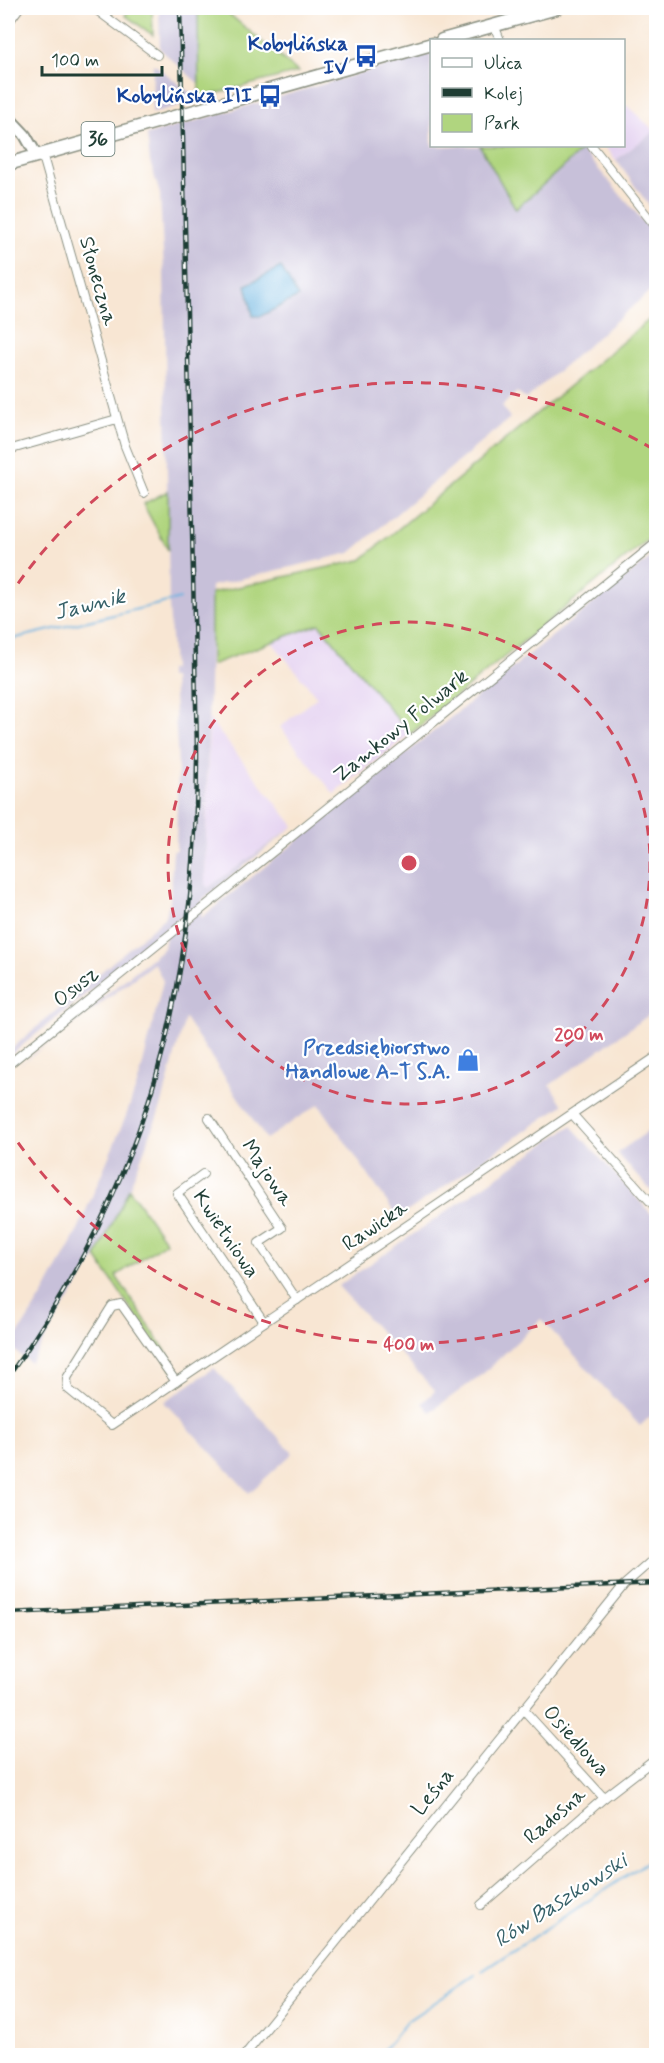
<svg xmlns="http://www.w3.org/2000/svg" width="664" height="2063" font-family="Mynerve,sans-serif">
  <style>
    .built { fill: #e5d3f1 }
    .industrial { fill: #c7c0d9 }
    .green { fill: #b0d57f; stroke: #68895a; stroke-width: 1.5 }
    .water { fill: #68b2e0; stroke: #44788a; stroke-width: 1.5 }
    .lines { fill: none; stroke-linecap: round; stroke-linejoin: round }
    .stream { stroke: #68b2e0; stroke-width: 2 }
    .street-casing { stroke: #8c9284; stroke-width: 10 }
    .secondary-casing { stroke: #8c9284; stroke-width: 14 }
    .primary-casing { stroke: #8c9284; stroke-width: 15 }
    .street { stroke: #fff; stroke-width: 8 }
    .secondary { stroke: #fff; stroke-width: 10 }
    .primary { stroke: #fff; stroke-width: 12 }
    .rail-casing { stroke: #1f3d34; stroke-width: 4.5 }
    .rail { stroke: #fff; stroke-width: 2; stroke-dasharray: 7; stroke-linecap: butt }
    .ring { fill: none; stroke: #d1495b; stroke-width: 3; stroke-dasharray: 10 8 }
    .labels { text-anchor: middle; dominant-baseline: central; stroke-width: 4.5; stroke-linejoin: round; paint-order: stroke }
    .shield { fill: #fff; stroke: #627771; stroke-width: 1.5 }
    .shield-label { font-size: 20px; font-weight: bold; fill: #1f3d34 }
    .transit-label { font-size: 21px; font-weight: bold; fill: #164399; stroke: #fff; text-anchor: end }
    .street-label { font-size: 21px; fill: #1f3d34; stroke: #fff }
    .shop-label { font-size: 21px; font-weight: bold; fill: #366cbe; stroke: #fff; text-anchor: end }
    .water-label { font-size: 22px; font-style: italic; fill: #356068; stroke: #fff }
    .centre { fill: #d1495b; stroke: #fff; stroke-width: 3 }
    .ring-label { font-size: 18px; text-anchor: middle; font-weight: bold; fill: #d1495b; stroke: #fff; stroke-width: 4.5; stroke-linejoin: round; paint-order: stroke }
  </style>
  <rect width="100%" height="100%" fill="#fff"/>
  <filter id="ink" filterUnits="userSpaceOnUse"><feTurbulence type="fractalNoise" baseFrequency=".0167" numOctaves="2"/><feDisplacementMap in="SourceGraphic" scale="12" xChannelSelector="R" yChannelSelector="G"/><feConvolveMatrix kernelMatrix="1 2 1 2 8 2 1 2 1" color-interpolation-filters="sRGB"/></filter>
  <filter id="wash" filterUnits="userSpaceOnUse"><feTurbulence type="fractalNoise" baseFrequency=".008" numOctaves="4" result="noise"/><feDisplacementMap in="SourceGraphic" scale="24" xChannelSelector="R" yChannelSelector="G"/><feGaussianBlur stdDeviation="1.35" result="paint"/><feColorMatrix in="noise" values="0 0 0 0 0 0 0 0 0 0 0 0 0 0 0 0 0 1.4 0 .05"/><feComposite in="paint" operator="in"/></filter>
  <g filter="url(#wash)">
    <rect width="100%" height="100%" fill="#f8e6d3"/>
    <g class="built">
      <polygon points="626,105 655,131 616,160 604,146 624,146 624,107"/>
      <polygon points="319,624 410,734 334,794 280,727 317,697 272,642"/>
      <polygon points="209,719 294,826 208,888 205,884"/>
    </g>
    <g class="industrial">
      <polygon points="159,8 198,8 199,84 160,49"/>
      <polygon points="431,53 432,146 480,146 516,209 582,150 656,236 656,286 526,399 517,392 502,406 510,418 350,553 211,586 205,884 208,888 294,826 203,899 201,918 656,553 656,1010 550,1085 563,1105 398,1218 319,1104 266,1139 185,1018 161,1107 129,1189 96,1257 30,1363 10,1347 44,1293 77,1232 126,1116 140,1076 163,981 154,963 17,1067 164,948 167,929 9,1056 9,1051 164,918 170,902 173,852 176,849 178,766 173,678 169,678 169,670 173,669 169,605 164,273 160,194 150,162 147,135"/>
      <polygon points="153,63 159,68 199,100 152,113"/>
      <polygon points="656,130 656,215 616,160"/>
      <polygon points="571,1126 656,1219 656,1411 640,1426 541,1319 484,1373 430,1412 422,1403 435,1391 338,1286"/>
      <polygon points="656,1126 656,1196 617,1153"/>
      <polygon points="214,1368 293,1453 249,1493 164,1402"/>
    </g>
    <g class="green">
      <polygon points="131,8 152,8 153,35 125,15"/>
      <polygon points="198,8 222,8 298,72 199,98"/>
      <polygon points="480,146 586,146 516,209"/>
      <polygon points="656,314 656,533 410,734 319,624 211,665 211,593 361,560"/>
      <polygon points="168,491 168,550 143,504"/>
      <polygon points="129,1189 166,1242 116,1276 177,1368 173,1371 96,1257"/>
    </g>
    <polygon class="water" points="281,267 298,297 261,316 253,316 246,285"/>
    <g class="lines">
      <g class="stream">
        <polyline points="8,640 180,599"/>
        <polyline points="482,1971 656,1856"/>
        <polyline points="379,2056 407,2021 476,1975"/>
      </g>
    </g>
  </g>
  <g filter="url(#ink)">
    <g class="lines">
      <g class="street-casing">
        <g id="street">
          <polyline points="94,8 157,55"/>
          <polyline points="8,23 19,8"/>
          <polyline points="494,25 500,40"/>
          <polyline points="592,146 656,227"/>
          <polyline points="37,156 44,160 125,446 144,493"/>
          <polyline points="8,450 117,419"/>
          <polyline points="8,1065 656,543"/>
          <polyline points="573,1115 656,1208"/>
          <polyline points="209,1118 282,1228 259,1243 297,1300"/>
          <polyline points="203,1174 177,1193 264,1322"/>
          <polyline points="176,1382 121,1304 112,1306 67,1378 68,1389 112,1425 656,1057"/>
          <polyline points="523,1709 604,1798"/>
          <polyline points="481,1905 604,1798 656,1758"/>
          <polyline points="244,2056 624,1585 656,1557"/>
        </g>
      </g>
      <g class="secondary-casing">
        <polyline id="secondary" points="8,117 25,135 37,156"/>
      </g>
      <g class="primary-casing">
        <g id="primary">
          <polyline points="442,40 557,8"/>
          <polyline points="8,164 432,44"/>
        </g>
      </g>
      <use href="#street" class="street"/>
      <use href="#secondary" class="secondary"/>
      <use href="#primary" class="primary"/>
      <g class="rail-casing">
        <g id="rail">
          <path d="M8 1377C148 1180 198 988 197 748L180 8"/>
          <polyline points="8,1613 656,1583"/>
        </g>
      </g>
      <use href="#rail" class="rail"/>
    </g>
  </g>
  <g class="ring">
    <circle cx="409" cy="863" r="241"/>
    <path d="M653 1277A481 481 0 0 1 8 1128M8 598A481 481 0 0 1 653 449"/>
  </g>
  <defs>
    <g id="bus-bare" transform="scale(1.8)"><path d="M-5-6H5V4H4V6H2V4H-2V6H-4V4H-5ZM-3.5-4V0h7V-4ZM-3.5 1.2v1.5H-2V1.2ZM2 1.2v1.5H3.5V1.2Z" fill="#1a4fb4" stroke="#fff" stroke-width="2.5" paint-order="stroke"/></g>
    <g id="shop-bare" transform="scale(1.8)"><path d="M-5-2.5h2.3a2.7 3.5 0 0 1 5.4 0H5L5.5 6h-11ZM-1.5-2.5h3a1.5 2.3 0 0 0-3 0Z" fill="#3f7fe0" stroke="#fff" stroke-width="2.5" paint-order="stroke"/></g>
  </defs>
  <g fill-rule="evenodd">
    <use href="#bus-bare" x="366" y="56"/>
    <use href="#bus-bare" x="270" y="96"/>
    <use href="#shop-bare" x="468" y="1060"/>
  </g>
  <g class="labels">
    <rect class="shield" x="81.5" y="122" width="33" height="34" rx="4.5"/>
    <g class="shield-label">
      <text x="98" y="139">36</text>
    </g>
    <g class="transit-label">
      <text x="348" y="44">Kobylińska<tspan x="348" dy="24">IV</tspan></text>
      <text x="252" y="96">Kobylińska III</text>
    </g>
    <g class="street-label">
      <text transform="translate(98 281) rotate(74)">Słoneczna</text>
      <text transform="translate(401 726) rotate(-39)">Zamkowy Folwark</text>
      <text transform="translate(76 987) rotate(-39)">Osusz</text>
      <text transform="translate(267 1173) rotate(56)">Majowa</text>
      <text transform="translate(375 1226) rotate(-34)">Rawicka</text>
      <text transform="translate(226 1234) rotate(56)">Kwietniowa</text>
      <text transform="translate(576 1741) rotate(48)">Osiedlowa</text>
      <text transform="translate(433 1792) rotate(-51)">Leśna</text>
      <text transform="translate(555 1816) rotate(-41)">Radosna</text>
    </g>
    <g class="shop-label">
      <text x="450" y="1048">Przedsiębiorstwo<tspan x="450" dy="24">Handlowe A-T S.A.</tspan></text>
    </g>
    <g class="water-label">
      <text transform="translate(90 605) rotate(-14)">Jawnik</text>
      <text transform="translate(561 1901) rotate(-33)">Rów Baszkowski</text>
    </g>
  </g>
  <circle cx="409" cy="863" r="9" class="centre"/>
  <g class="ring-label">
    <text x="579" y="1040">200 m</text>
    <text x="409" y="1350">400 m</text>
  </g>
  <rect width="664" height="2063" fill="none" stroke="#fff" stroke-width="30"/>
  <rect x="430" y="39" width="195" height="108" fill="#ffffff" stroke="#a5b1ae" stroke-width="1.5"/>
  <rect x="442" y="58" width="30" height="9" fill="#ffffff" stroke="#a5b1ae" stroke-width="1.5"/>
  <text x="484" y="69" font-size="18" fill="#1f3d34">Ulica</text>
  <rect x="442" y="88" width="30" height="9" fill="#1f3d34" stroke="#a5b1ae" stroke-width="1.5"/>
  <text x="484" y="99" font-size="18" fill="#1f3d34">Kolej</text>
  <rect x="442" y="114" width="30" height="18" fill="#b0d57f" stroke="#a5b1ae" stroke-width="1.5"/>
  <text x="484" y="129" font-size="18" fill="#1f3d34">Park</text>
  <path d="M42 66v9h120v-9" fill="none" stroke="#1f3d34" stroke-width="3"/>
  <text x="51" y="66" font-size="18" fill="#1f3d34" stroke="#ffffff" stroke-width="4.5" paint-order="stroke">100 m</text>
</svg>
